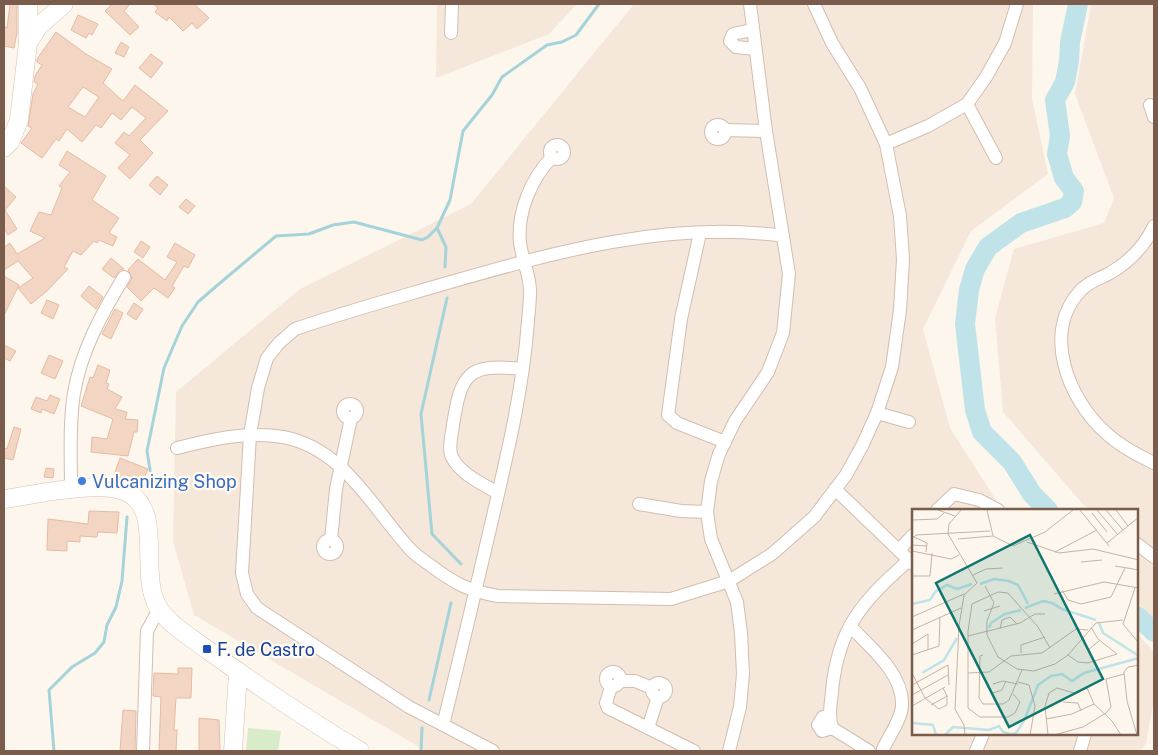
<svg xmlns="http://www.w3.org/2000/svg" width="1158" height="755" font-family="'Public Sans',sans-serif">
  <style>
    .residential { fill: #f5e8da }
    .green { fill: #d8ecc9 }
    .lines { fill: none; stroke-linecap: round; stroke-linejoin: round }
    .stream { stroke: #a5d3da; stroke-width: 3 }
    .river { stroke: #bfe3e8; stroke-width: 20 }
    .building { fill: #f3d5c3; stroke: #e6bba3; fill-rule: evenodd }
    .street-casing { stroke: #d1beb0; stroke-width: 14 }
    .secondary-casing { stroke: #d6c0b0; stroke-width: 19 }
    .street { stroke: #fff; stroke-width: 12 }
    .secondary { stroke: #fff; stroke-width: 18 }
    .shop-dot { fill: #3f7fe0; stroke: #fffaf3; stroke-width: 2 }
    .transit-dot { fill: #1a4fb4; stroke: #fffaf3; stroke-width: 2 }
    .labels { text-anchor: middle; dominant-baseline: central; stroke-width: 4.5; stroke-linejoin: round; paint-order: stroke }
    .shop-label { font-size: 18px; fill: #366cbe; stroke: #fffaf3; text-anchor: start }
    .transit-label { font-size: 18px; fill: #164399; stroke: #fffaf3; text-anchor: start }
    .inset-river { fill: none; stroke: #bfe3e8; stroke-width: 2.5 }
    .inset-road { fill: none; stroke: #c5b3a7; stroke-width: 1 }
    .view { fill: #0f766e; fill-opacity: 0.15; stroke: #0f766e; stroke-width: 2.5 }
    .inset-edge { fill: none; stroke: #7a5c4d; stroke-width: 2.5 }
  </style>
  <rect width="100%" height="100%" fill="#fdf6ec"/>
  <g class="residential">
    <polygon points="437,4 577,4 549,34 436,78"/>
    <polygon points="634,4 1033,4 1032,98 1048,174 971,231 923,329 950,428 999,505 1005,510 913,510 913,734 1137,734 1137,633 1154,652 1154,700 1146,743 1141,751 426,751 194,615 173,541 176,392 300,289 471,204"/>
    <polygon points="1091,4 1154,4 1154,622 1137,600 1137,518 1145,521 1137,517 1137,510 1088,510 1003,412 995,318 1014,249 1104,223 1114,198 1075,94"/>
  </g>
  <polygon class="green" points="248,728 281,731 278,751 246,751"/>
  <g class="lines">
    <g class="stream">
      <polyline points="437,228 446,247 445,267"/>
      <polyline points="447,298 421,414 432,534 461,564"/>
      <polyline points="151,476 147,451 164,368 182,326 198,302 220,283 276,236 309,234 333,225 354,222 422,240 428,237 437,228 450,200 463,131 492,95 502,77 547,45 562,42 576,35 599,4"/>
      <polyline points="429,700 451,603"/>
      <polyline points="54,751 49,690 72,667 95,653 104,642 107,625 116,607 122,581 127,517"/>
      <polyline points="421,751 422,728"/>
    </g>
    <g class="river">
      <polyline points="1048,510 1032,494 1012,462 982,432 975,410 965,324 969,290 975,269 988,247 1021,223 1065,208 1072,202 1074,191 1064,178 1057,154 1060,136 1055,100 1065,82 1069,61 1070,42 1078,4"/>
      <polyline points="1137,616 1154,632"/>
    </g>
  </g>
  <g class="building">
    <polygon points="10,4 17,4 17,33 14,48 4,46 4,34 5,27 7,28"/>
    <polygon points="112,4 130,4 124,11 139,27 130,35 105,11"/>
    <polygon points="153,4 194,4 209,18 197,29 192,23 183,31 169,17 167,21 155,12 158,8"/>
    <polygon points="78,15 98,24 92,35 89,33 86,38 71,30"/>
    <path d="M56 32 86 54 112 69 103 83 123 101 135 85 168 111 140 140 153 153 130 179 118 168 130 155 115 143 124 132 129 136 146 118 132 107 121 120 112 113 101 128 96 125 82 142 67 129 59 141 56 139 42 158 21 143 32 128 28 126 33 94 38 84 34 82 35 76 42 65 37 62V59ZM83 87 99 97 85 117 68 107Z"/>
    <polygon points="121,42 129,47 124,57 115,53"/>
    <polygon points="151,54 163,63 151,78 139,68"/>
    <polygon points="67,151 106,176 92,200 119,218 109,233 117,237 113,246 99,240 97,243 94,241 81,255 73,251 64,267 68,269 47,291 31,304 18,288 33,278 18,261 4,270 4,247 10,243 17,254 45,238 30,231 39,212 51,215 62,188 59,186 70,172 59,165"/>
    <polygon points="157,176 168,185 160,195 149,185"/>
    <polygon points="4,186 16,197 5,210 17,229 8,235 4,228"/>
    <polygon points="186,199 195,206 188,214 179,207"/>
    <polygon points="141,241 150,247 143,258 134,252"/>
    <polygon points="175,243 195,255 188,268 184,266 172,286 175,288 168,298 154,288 141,301 127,287 132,278 128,270 138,259 165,280 177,262 167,257"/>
    <polygon points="111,258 124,269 120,270 114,278 102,269"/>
    <polygon points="4,276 19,285 4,315"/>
    <polygon points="89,286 103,297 96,309 81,296"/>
    <polygon points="47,300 59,305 53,319 41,313"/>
    <polygon points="134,303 143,309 136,320 127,314"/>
    <polygon points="115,309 123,313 111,339 102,334"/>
    <polygon points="4,345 16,351 10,361 4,358"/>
    <polygon points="49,355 63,361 55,379 41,373"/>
    <polygon points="98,365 110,370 106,383 109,384 107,389 122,397 115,409 127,412 125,419 138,420 137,432 134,432 128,456 91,452 92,437 107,439 113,419 81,406 90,377 93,378"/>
    <polygon points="50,395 60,399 54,414 42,409 41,413 31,409 36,397 47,401"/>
    <polygon points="14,427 21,429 13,460 4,458 4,448 7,449"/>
    <polygon points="120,458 148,469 141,485 114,475"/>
    <polygon points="46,468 54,469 53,478 44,477"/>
    <polygon points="89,511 119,512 117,533 98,532 97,537 80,536 80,542 67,541 67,551 47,550 48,519 88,524"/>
    <polygon points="178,668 192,668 191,698 176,698 174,730 177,730 176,751 159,751 161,697 153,696 154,673 178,674"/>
    <polygon points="123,710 136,711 135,751 120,751"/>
    <polygon points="199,718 219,720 220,751 199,751"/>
  </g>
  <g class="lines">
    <g class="street-casing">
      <g id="street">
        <polyline points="752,30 733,34 730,41 736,47 755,49"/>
        <polyline points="451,33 452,4"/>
        <polyline points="967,104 996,158"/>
        <polyline points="1150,105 1154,117"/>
        <circle cx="718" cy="132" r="7"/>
        <polyline points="725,130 766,131"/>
        <polyline points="886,144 928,126 967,104 986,77 1005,43 1017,4"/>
        <circle cx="557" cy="152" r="7"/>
        <path d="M1154 226C1145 245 1129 262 1110 273 1099 279 1090 281 1081 290 1041 332 1068 399 1106 433 1120 446 1137 455 1154 463"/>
        <polyline points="700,233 681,319 668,415 677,423 725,442"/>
        <circle cx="350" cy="411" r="7"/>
        <polyline points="877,413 909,422"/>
        <path d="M177 448C213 439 246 431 283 437 343 448 372 507 409 548 415 555 423 560 430 565 454 583 468 591 498 596L671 599 729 581 772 554 814 517 846 475 862 446 877 413 892 367 900 310 903 259 900 216 886 144 860 88 832 43 814 4"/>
        <path d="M71 489C71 458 69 424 74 393 81 351 102 313 124 277"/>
        <polyline points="835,489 913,564"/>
        <path d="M498 493C483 484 462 475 453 459 447 450 452 435 453 425 461 374 467 363 522 369"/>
        <polyline points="639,504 681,511 707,512"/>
        <polyline points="937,510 954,494 979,500 998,510"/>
        <circle cx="330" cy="547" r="7"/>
        <polyline points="331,540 336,489 351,418"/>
        <polyline points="1137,544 1154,557"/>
        <polyline points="899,550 913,535"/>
        <path d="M850 626C870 647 904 674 902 706 901 720 889 736 883 749"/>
        <circle cx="613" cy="679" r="7"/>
        <polyline points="620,681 635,681 652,688"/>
        <circle cx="659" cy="690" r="7"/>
        <polyline points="611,687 606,703 608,708 694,751"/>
        <path d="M828 717H823L818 725 822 731 832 728C828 715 831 705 832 691 838 627 863 601 909 560"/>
        <path d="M443 725C459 661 474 597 489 533 505 464 523 392 528 321 529 311 530 301 530 291 530 275 522 259 520 243 517 212 531 179 552 157"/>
        <polyline points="648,728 658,697"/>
        <polyline points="832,728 869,751"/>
        <polyline points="143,751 147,631 159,609"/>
        <path d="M493 751 409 707 257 608 247 594 242 573 250 435 258 388 267 358 279 343 295 329C345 312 396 298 447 283 555 252 670 220 783 236"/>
        <polyline points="729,751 740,707 743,674 741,633 737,602 711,539 707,512 711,481 719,454 735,421 768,372 783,333 789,274 766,131 750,4"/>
        <polyline points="976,751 983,734"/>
        <polyline points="1080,751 1085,734"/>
      </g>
    </g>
    <g class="secondary-casing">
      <g id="secondary">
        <polyline points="28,43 28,4"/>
        <polyline points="4,148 10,142 19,120 28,43 38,27 64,4"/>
        <path d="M4 499C34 495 105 478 130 494 164 514 137 578 160 610 172 627 192 638 209 651 258 686 308 720 360 751"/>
        <polyline points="233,751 238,673"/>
      </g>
    </g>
    <use href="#street" class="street"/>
    <use href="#secondary" class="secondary"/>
  </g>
  <circle class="shop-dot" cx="82" cy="481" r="5"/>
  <rect class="transit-dot" x="202" y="644" width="10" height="10" rx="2.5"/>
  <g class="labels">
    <g class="shop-label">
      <text x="92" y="481">Vulcanizing Shop</text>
    </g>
    <g class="transit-label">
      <text x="217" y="649">F. de Castro</text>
    </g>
  </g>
  <g transform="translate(912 509)">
    <rect width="226" height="226" fill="#fdf6ec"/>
    <path class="inset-river" d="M68 75 82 70 97 72 106 76 116 95M0 95 18 91 23 83 35 76 45 80 60 75M113 99 131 92 140 94 150 100 184 111M187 114 191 124 227 147M77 119 79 114 93 105 109 101M10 164 32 151 45 129M0 214 21 216 24 226M33 226 41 218 77 221 87 217 91 223 99 225M98 226 104 224 112 212 126 176 139 167 150 165 160 172 172 164 227 149"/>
    <path class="inset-road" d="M26 1 43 7M49 1 37 15 36 25 65 74 52 86 47 117 43 200 52 216 53 226M75 1 81 27 101 37 133 23 161 1M168 1 197 37M185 1 206 26M194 1 211 21M204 1 216 17M180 4 195 23M0 11 25 10 32 4M0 27 15 34 14 43M2 28 4 26 78 22M46 30 81 27M115 33 147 44 181 40 227 51M195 34 227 8M0 36 15 37M0 42 39 50 47 46M143 43 185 21M169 53 190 51M203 57 227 61M61 66 74 60 91 59M0 67H18L20 44M73 77 82 94 75 112V126L86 148 105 160 122 162 143 155 156 146 184 114 211 111M223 79 211 115 227 134M150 81 156 91 169 95 199 88 213 59M142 85 192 73 227 79M72 102 88 97M0 108 52 85M88 120 90 111 98 108 105 115M0 121 49 99M56 127 108 114 123 105H133M0 135 16 125V141M176 141 188 131M109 144V136L133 128M0 146 27 137 28 108M71 146 68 147 67 189 71 195H91L97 191 110 161M156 146 166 153 176 154 205 145 186 130 179 118M56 164 77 163 99 147 130 144 164 120 176 121M1 166 13 189 27 200 35 196V187L31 179M106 173 117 176 123 197 118 226M81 175 91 172 106 175M0 176 36 156 37 176M81 184 90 181 94 172M101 185 108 193 103 204 96 208H68L56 199V122L60 95 86 83 96 84 126 118 138 139M0 186 36 166M151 193 166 194 169 202M19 196 35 187M0 197 33 178M134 210 160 205 182 195M136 226 133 197 137 184 145 179 162 184 175 179 182 195 200 212 209 226M142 226 171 218 194 204 199 198 194 170 212 165M225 226 215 192 212 163 216 158 227 156"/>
    <path class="view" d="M118 26 191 170 97 218 24 74Z"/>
    <rect width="226" height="226" class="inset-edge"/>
  </g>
  <rect width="1158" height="755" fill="none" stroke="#7a5c4d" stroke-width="10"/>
</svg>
